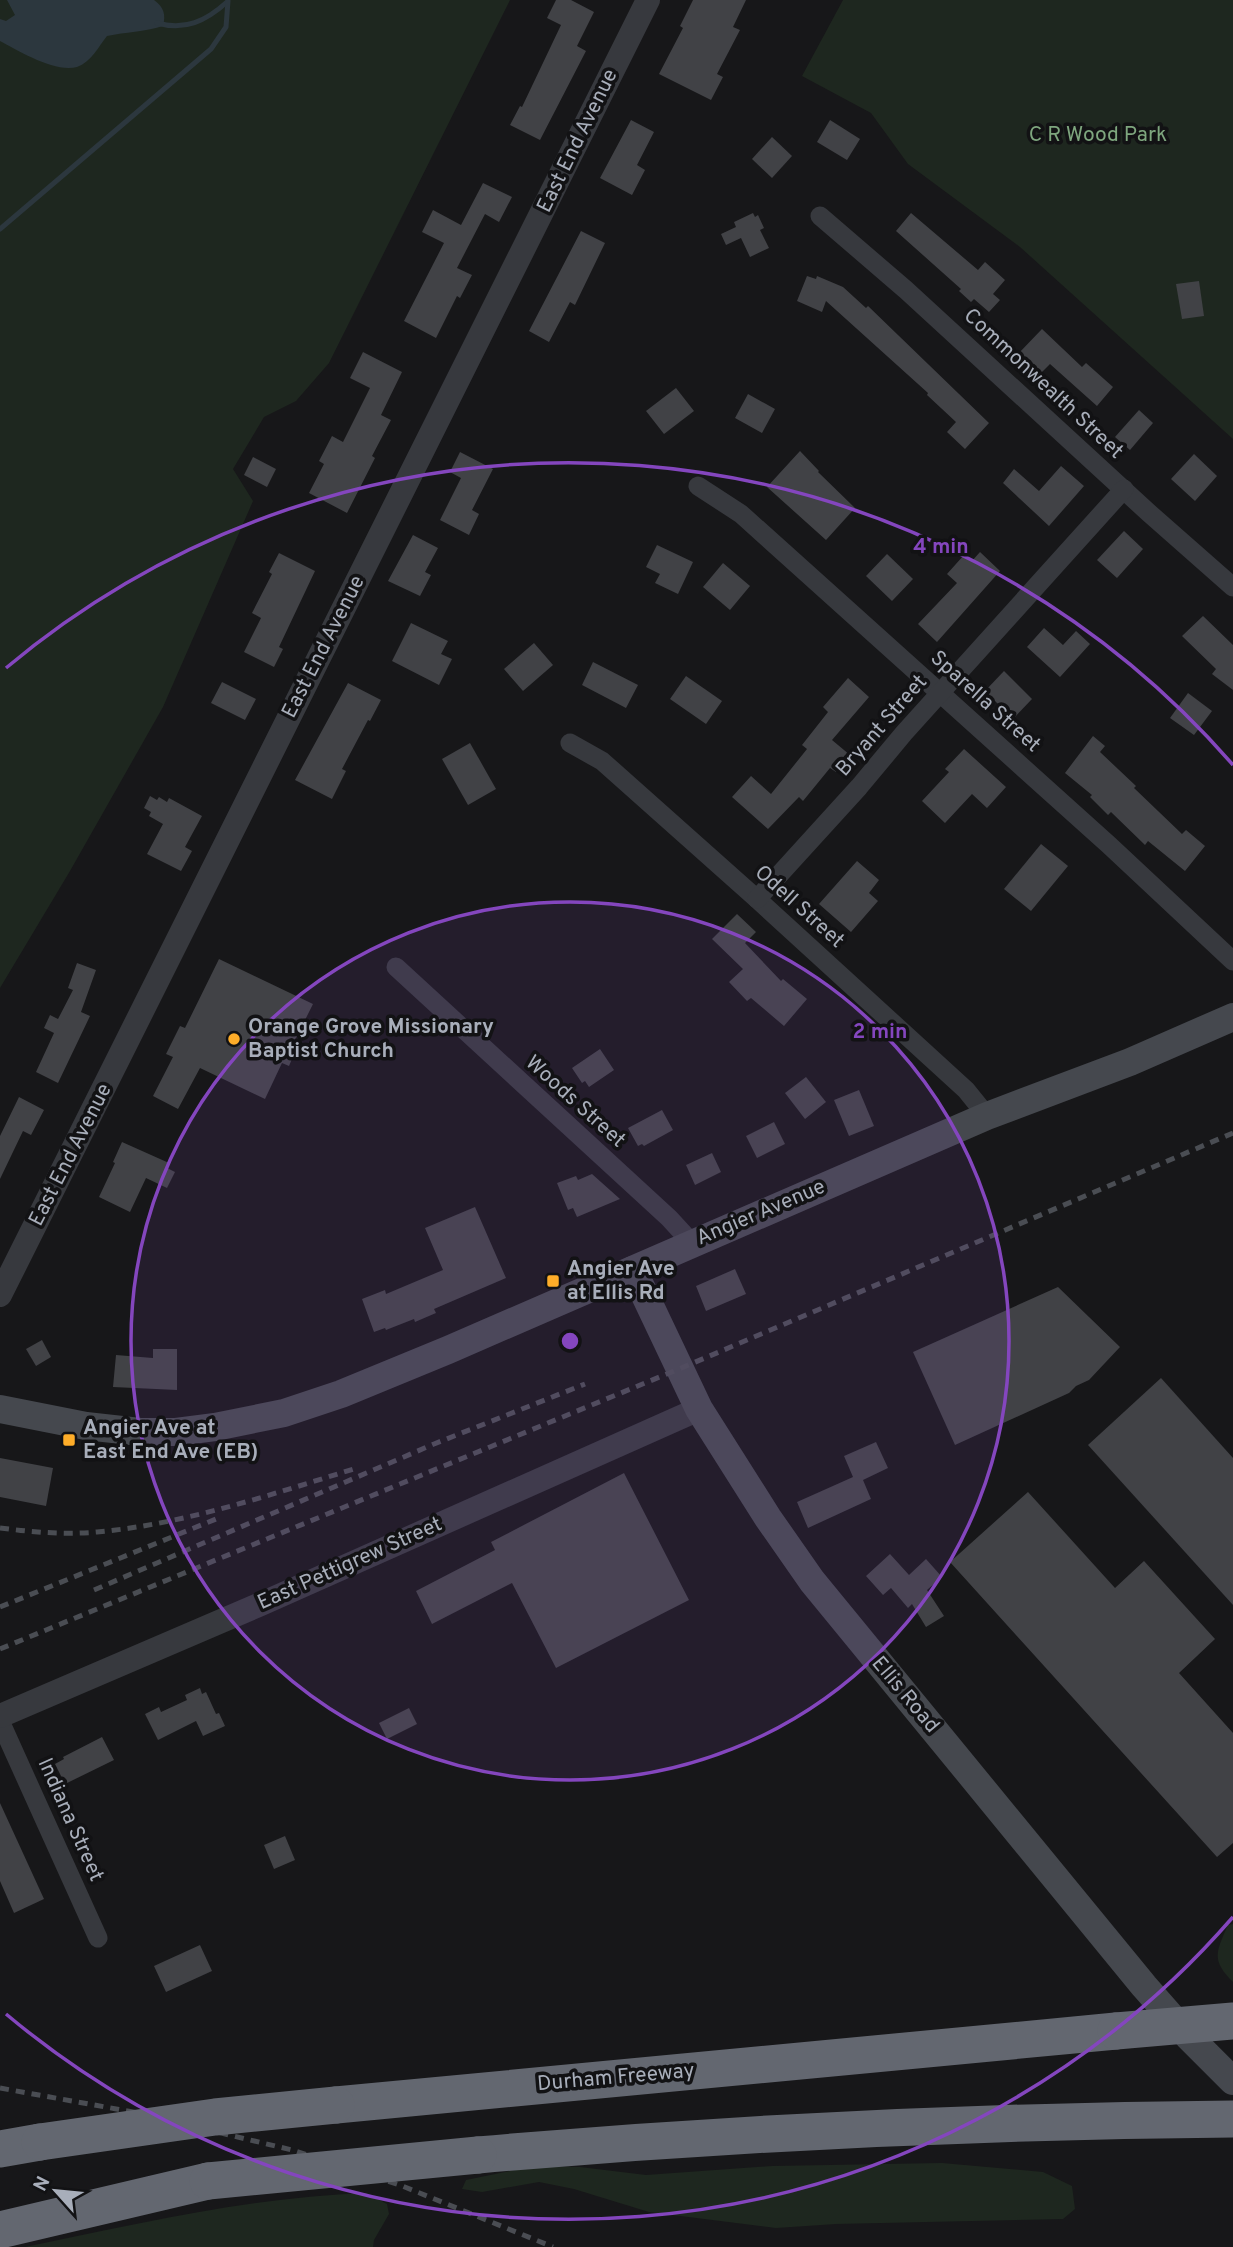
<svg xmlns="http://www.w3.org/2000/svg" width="1233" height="2247" font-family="Overpass,sans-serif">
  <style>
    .green { fill: #1e271f }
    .water { fill: #2c373e }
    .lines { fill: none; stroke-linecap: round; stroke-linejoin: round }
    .stream { stroke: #2c373e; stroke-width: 5 }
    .building { fill: #414246 }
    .minor { stroke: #37393e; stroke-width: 19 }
    .tertiary { stroke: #37393e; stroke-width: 24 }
    .secondary { stroke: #45484e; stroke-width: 28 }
    .motorway { stroke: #636770; stroke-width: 37 }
    .rail { stroke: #4a4d53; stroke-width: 5; stroke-dasharray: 9 7; stroke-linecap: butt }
    .motorway-bridge { stroke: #636770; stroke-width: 37 }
    .ring { fill: none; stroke: #8446be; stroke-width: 3.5 }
    .poi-dot { fill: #fead29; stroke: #121214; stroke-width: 2.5 }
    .labels { text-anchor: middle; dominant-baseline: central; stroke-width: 7; stroke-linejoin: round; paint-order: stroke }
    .park-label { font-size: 21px; fill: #7ea67e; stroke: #121214 }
    .street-label { font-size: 21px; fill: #a8aeba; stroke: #121214 }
    .poi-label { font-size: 21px; font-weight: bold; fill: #a8aeba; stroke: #121214; text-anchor: start }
    .centre { fill: #8446be; stroke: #121214; stroke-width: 3.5 }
    .ring-label { font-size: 21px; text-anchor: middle; font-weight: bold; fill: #8446be; stroke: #121214; stroke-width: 7; stroke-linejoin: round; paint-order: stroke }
  </style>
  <rect width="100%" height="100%" fill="#171719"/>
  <g class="green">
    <polygon points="0,0 510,0 329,363 296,401 264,417 233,469 253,501 163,707 70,871 0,988"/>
    <polygon points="843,0 1233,0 1233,439 1020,247 908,164 871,113 802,76"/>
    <path d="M1233 1924V1982C1211 1960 1216 1952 1228 1925Z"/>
    <polygon points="942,2163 1043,2172 1072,2186 1075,2209 1063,2219 836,2224 776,2228 649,2212 574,2189 539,2182 482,2192 462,2189 466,2180 535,2166 580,2167 646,2175 772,2166"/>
    <path d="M366 2193 387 2204 389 2214 374 2240 373 2247H25C137 2224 252 2197 366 2193Z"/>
  </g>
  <path class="water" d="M7 0H154C164 7 166 15 163 26 144 32 126 32 107 36 99 46 91 62 77 67 55 73 19 51 0 41V19L6 21 15 15Z"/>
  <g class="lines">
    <g class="stream">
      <path d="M157 23C185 31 206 21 227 2"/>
      <polyline points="0,229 211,49 226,27 228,1"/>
    </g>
  </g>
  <g class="building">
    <polygon points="556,0 571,0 594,12 577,46 586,51 540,140 510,125 520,106 522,107 561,25 547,18"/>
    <polygon points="693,0 746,0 733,27 740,30 717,74 723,77 711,100 659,74 683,28 680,26"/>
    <polygon points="631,120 654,132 637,165 645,170 632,195 600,178"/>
    <polygon points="830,120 860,139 847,160 817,142"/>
    <polygon points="772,137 792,156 772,178 752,159"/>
    <polygon points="483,183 512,197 499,222 485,214 457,268 472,275 460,298 457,296 436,338 404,321 444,243 422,232 433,210 461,225"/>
    <polygon points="753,213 755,217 758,215 764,228 760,230 769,248 750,257 741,238 726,245 721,234 736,227 734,222"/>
    <polygon points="911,213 978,270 985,262 1005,280 993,294 1000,300 989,312 974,299 971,302 959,291 961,289 896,231"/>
    <polygon points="581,231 605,243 575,305 570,302 549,342 529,331"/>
    <polygon points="807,276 816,279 817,276 843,287 866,308 868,306 989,423 965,449 947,432 956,422 927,395 928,393 826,301 822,312 797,301"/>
    <polygon points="1199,281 1204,316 1182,319 1176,284"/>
    <polygon points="1042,329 1082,367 1086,363 1113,387 1097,406 1050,364 1039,375 1018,354"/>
    <polygon points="363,352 402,372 381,415 391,420 372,456 375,458 347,513 309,493 324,464 319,461 332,436 343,442 370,388 350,378"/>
    <polygon points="676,388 694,411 664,434 646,411"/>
    <polygon points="748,394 775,409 762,433 735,418"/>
    <polygon points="1139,410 1153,423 1130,450 1115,437"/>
    <polygon points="800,451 819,471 818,472 855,508 826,540 767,487"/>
    <polygon points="460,452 493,469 472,510 479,514 469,535 440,520 461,478 450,472"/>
    <polygon points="1194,454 1217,476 1195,501 1171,479"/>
    <polygon points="253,457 276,469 267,487 244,475"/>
    <polygon points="1061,466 1084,486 1049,526 1003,483 1014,469 1039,491"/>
    <polygon points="1124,531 1143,549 1117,578 1097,560"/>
    <polygon points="413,535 438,548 425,572 431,575 420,596 388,581"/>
    <polygon points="657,545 693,562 678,594 655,583 660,574 646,567"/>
    <polygon points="980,552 1000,571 937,642 918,624 957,583 947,574 964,555 972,561"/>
    <polygon points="279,553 315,571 279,647 283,649 274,667 244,652 261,618 252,613 272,574 269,572"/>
    <polygon points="887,554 913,579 892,601 866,576"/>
    <polygon points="723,563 750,586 730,610 703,587"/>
    <polygon points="1203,616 1233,645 1233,690 1212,674 1216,669 1182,636"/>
    <polygon points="411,623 448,641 441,654 452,659 439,685 392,661"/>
    <polygon points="1044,628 1063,645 1076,631 1090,644 1060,677 1027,647"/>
    <polygon points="534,643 553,665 523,691 504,669"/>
    <polygon points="593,662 638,685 626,708 582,685"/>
    <polygon points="1004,671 1032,699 1013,719 985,691"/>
    <polygon points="686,676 722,701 706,724 670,699"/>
    <polygon points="848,678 869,697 832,740 850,755 836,772 830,768 803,801 799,797 768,829 732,797 751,776 771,794 807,749 802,745 828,712 823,707"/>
    <polygon points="222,682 256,699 245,720 211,703"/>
    <polygon points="348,683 381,700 370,721 368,720 342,769 346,771 332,799 295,780"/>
    <polygon points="1188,693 1212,711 1194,735 1170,718"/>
    <polygon points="1093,736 1105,746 1100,752 1136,786 1134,788 1182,834 1186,830 1205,846 1185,871 1148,841 1145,845 1111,812 1108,815 1090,797 1092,795 1065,773"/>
    <polygon points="470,743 496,789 468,805 442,759"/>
    <polygon points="964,749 1006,787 987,808 972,794 945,823 922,801 949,772 945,769"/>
    <polygon points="150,796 157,800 159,797 167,802 169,798 202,816 185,847 192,851 181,871 147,854 163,824 149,816 151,812 144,808"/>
    <polygon points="1041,844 1068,866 1031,911 1004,889"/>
    <polygon points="857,861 879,880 869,893 878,901 851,932 819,904"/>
    <polygon points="737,914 756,932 745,943 781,981 783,979 807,999 784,1026 751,998 747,1001 729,982 743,969 712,939"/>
    <polygon points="219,959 313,1004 290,1050 295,1052 289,1066 282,1063 265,1099 200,1068 178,1109 153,1096 173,1057 166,1054 180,1026 185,1028"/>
    <polygon points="77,963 96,970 81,1012 90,1016 58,1083 36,1072 54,1033 44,1028 50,1015 58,1019 73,990 68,988"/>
    <polygon points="600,1049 614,1070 589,1087 585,1081 582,1083 572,1068"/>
    <polygon points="806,1077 826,1102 805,1119 785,1093"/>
    <polygon points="859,1090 874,1126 849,1136 834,1100"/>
    <polygon points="19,1097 44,1110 31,1135 23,1131 0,1179 0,1136"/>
    <polygon points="662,1110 673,1130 644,1146 642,1144 638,1146 628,1128"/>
    <polygon points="774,1122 785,1144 757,1158 746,1136"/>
    <polygon points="122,1142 169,1163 167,1168 175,1172 167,1188 146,1178 130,1212 99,1197 115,1163 113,1162"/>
    <polygon points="712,1153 721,1172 695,1185 686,1165"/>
    <polygon points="592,1174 620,1199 577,1217 573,1208 568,1210 557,1183 576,1176 578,1180"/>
    <polygon points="475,1207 506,1278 434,1309 436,1313 415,1322 414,1319 386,1330 385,1328 374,1332 362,1299 385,1290 386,1294 443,1270 425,1228"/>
    <polygon points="735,1269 746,1294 706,1311 696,1286"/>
    <polygon points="1058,1287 1120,1347 1089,1380 1076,1386 1069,1393 955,1445 913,1352"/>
    <polygon points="42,1340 51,1357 36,1366 26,1349"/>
    <polygon points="153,1349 177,1349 177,1390 113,1387 116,1355 153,1358"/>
    <polygon points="1161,1378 1233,1458 1233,1605 1088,1445"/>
    <polygon points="876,1442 888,1468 863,1480 871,1499 808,1528 797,1502 853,1477 844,1456"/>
    <polygon points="0,1458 53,1468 46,1506 0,1497"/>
    <polygon points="624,1473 689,1600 556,1668 512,1583 432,1624 416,1591 495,1550 491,1542"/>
    <polygon points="1028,1492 1115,1588 1144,1561 1215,1639 1179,1673 1233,1733 1233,1843 1217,1857 950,1562"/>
    <polygon points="890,1554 909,1575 926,1559 942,1577 927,1590 944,1616 926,1627 912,1604 908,1608 891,1588 883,1595 866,1576"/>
    <polygon points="200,1688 202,1694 206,1692 216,1714 219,1713 225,1726 203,1736 196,1721 158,1740 145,1714 159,1707 161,1712 187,1700 185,1695"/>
    <polygon points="409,1708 417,1724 387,1739 379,1723"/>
    <polygon points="102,1737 114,1760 65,1784 55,1764 64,1759 63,1757"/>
    <polygon points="0,1803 44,1899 14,1913 0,1881"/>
    <polygon points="285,1836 295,1860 274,1869 264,1845"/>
    <polygon points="200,1945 212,1971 166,1992 154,1966"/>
  </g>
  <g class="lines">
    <g class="minor">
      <polyline points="820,216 906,290 1149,513 1233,587"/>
      <polyline points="698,486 741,514 1109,845 1233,961"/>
      <polyline points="570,743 602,761 757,899 966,1090 987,1116"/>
      <polyline points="757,899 859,787 904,733 1124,489"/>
      <polyline points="396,967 669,1218 692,1243"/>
      <polyline points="0,1721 98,1938"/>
    </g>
    <g class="tertiary">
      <polyline points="0,1295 648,0"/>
      <polyline points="0,1716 261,1604 699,1409"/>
    </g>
    <g class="secondary">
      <polyline points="633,1270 699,1409 768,1518 812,1581 1144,1986 1188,2036 1233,2081"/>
      <polyline points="0,1409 86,1426 140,1432 176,1432 215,1427 284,1413 341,1394 448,1350 987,1116 1130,1062 1233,1017"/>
    </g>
    <g class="motorway">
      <polyline points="336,2105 1116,2031"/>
      <polyline points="0,2149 40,2142"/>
      <path d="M478 2155C729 2133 981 2121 1233 2119"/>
      <polyline points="0,2230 208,2181"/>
    </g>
    <g class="rail">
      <path d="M0 1528C32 1532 64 1535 97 1532 186 1524 272 1494 357 1468"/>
      <polyline points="94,1590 434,1444 585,1384"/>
      <polyline points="0,1607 216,1519"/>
      <polyline points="0,1649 679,1369 1233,1133"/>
      <polyline points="0,2088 133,2112 292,2150 400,2185 553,2247"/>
    </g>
    <g class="motorway-bridge">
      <polyline points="1116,2031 1233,2021"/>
      <polyline points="40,2142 215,2117 336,2105"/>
      <polyline points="208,2181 478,2155"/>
    </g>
  </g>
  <circle cx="570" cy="1341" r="439" fill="#8446be" fill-opacity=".12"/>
  <g class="ring">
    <circle cx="570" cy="1341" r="439"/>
    <path d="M1233 1917A878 878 0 0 1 6 2014M6 668A878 878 0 0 1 1233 765"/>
  </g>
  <g class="poi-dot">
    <circle cx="234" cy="1039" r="7"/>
    <rect x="546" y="1274" width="14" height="14" rx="3.5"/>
    <rect x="62" y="1433" width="14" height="14" rx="3.5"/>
  </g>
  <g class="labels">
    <g class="park-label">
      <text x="1098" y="135">C R Wood Park</text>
    </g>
    <g class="street-label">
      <text transform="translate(578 141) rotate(-64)">East End Avenue</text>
      <text transform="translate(1043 384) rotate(43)">Commonwealth Street</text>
      <text transform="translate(324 647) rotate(-63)">East End Avenue</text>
      <text transform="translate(985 702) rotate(42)">Sparella Street</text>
      <text transform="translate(882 726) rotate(-49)">Bryant Street</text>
      <text transform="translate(799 907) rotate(42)">Odell Street</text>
      <text transform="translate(575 1102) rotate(42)">Woods Street</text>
      <text transform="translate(71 1155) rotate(-63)">East End Avenue</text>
      <text transform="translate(761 1213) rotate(-23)">Angier Avenue</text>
      <text transform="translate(350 1564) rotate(-24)">East Pettigrew Street</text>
      <text transform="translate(905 1695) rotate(50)">Ellis Road</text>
      <text transform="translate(70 1820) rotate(66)">Indiana Street</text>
      <text transform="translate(616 2078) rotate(-5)">Durham Freeway</text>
    </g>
    <g class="poi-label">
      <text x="248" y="1027">Orange Grove Missionary<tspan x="248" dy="24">Baptist Church</tspan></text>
      <text x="567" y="1269">Angier Ave<tspan x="567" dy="24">at Ellis Rd</tspan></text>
      <text x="83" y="1428">Angier Ave at<tspan x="83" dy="24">East End Ave (EB)</tspan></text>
    </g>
  </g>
  <circle cx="570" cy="1341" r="10" class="centre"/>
  <g class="ring-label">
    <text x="941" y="553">4 min</text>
    <text x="880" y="1038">2 min</text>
  </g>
  <g transform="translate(56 2191) rotate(297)" stroke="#121214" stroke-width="5" paint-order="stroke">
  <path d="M0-5L12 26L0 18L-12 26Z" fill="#a8aeba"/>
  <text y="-10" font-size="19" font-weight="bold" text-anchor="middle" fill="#a8aeba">N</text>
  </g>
</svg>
